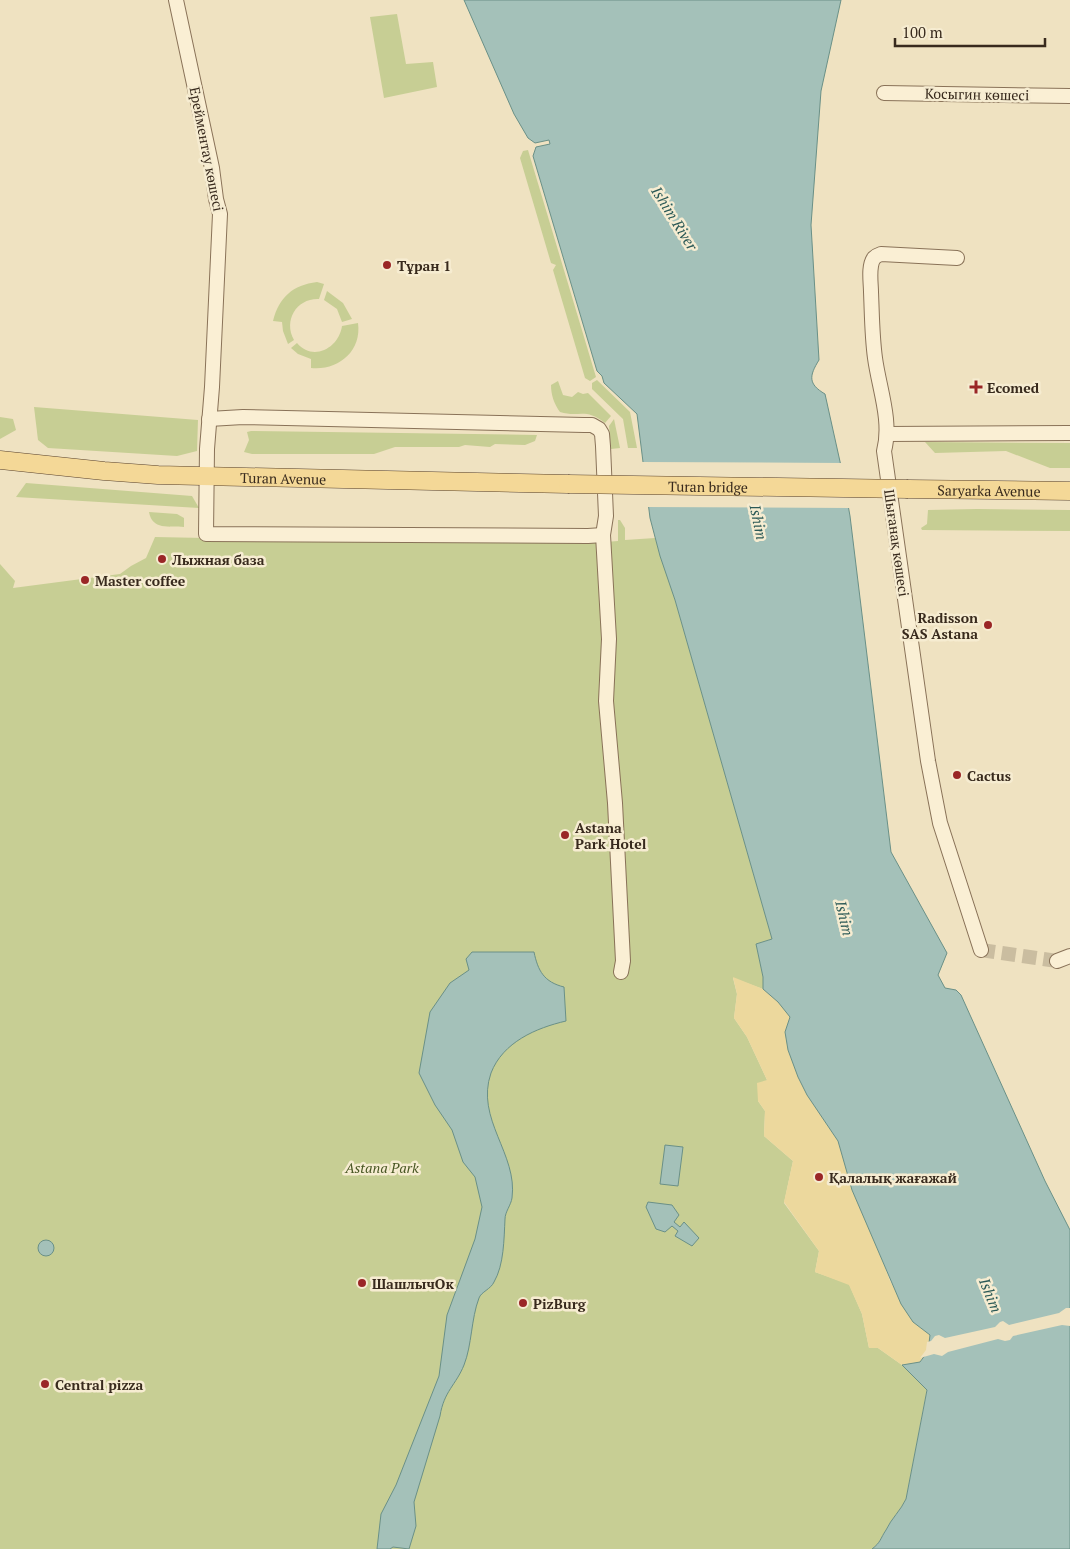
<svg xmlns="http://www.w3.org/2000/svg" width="1070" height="1549" font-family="'PT Serif',serif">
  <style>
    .green { fill: #c7ce94 }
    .sand { fill: #ecd89d }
    .water { fill: #a4c1b9; stroke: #6a9087 }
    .pier { fill: #efe2c1 }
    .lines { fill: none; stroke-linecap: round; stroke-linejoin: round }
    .minor-tunnel { stroke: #cabda0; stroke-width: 14; stroke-dasharray: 14 7; stroke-linecap: butt }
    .minor-casing { stroke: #897258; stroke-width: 16 }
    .major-casing { stroke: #57402c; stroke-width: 19 }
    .minor { stroke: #faefd4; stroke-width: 14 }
    .major { stroke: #f4d897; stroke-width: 18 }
    .major-bridge-casing { stroke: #57402c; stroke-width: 19; stroke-linecap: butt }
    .major-bridge { stroke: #f4d897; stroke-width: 18 }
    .poi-dot { fill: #9a2626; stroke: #f6ecd1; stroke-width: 2 }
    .labels { text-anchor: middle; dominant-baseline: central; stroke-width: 5; stroke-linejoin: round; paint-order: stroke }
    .street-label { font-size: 14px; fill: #382a1d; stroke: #f6ecd1 }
    .poi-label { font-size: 14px; font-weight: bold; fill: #382a1d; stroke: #f6ecd1; text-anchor: start }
    .park-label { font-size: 14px; font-style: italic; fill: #485623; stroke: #f6ecd1 }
    .water-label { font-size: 15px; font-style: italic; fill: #2b5956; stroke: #f6ecd1 }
  </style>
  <rect width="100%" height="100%" fill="#efe2c1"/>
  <g class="green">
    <polygon points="397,14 406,64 433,62 437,87 384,98 370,17"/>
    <polygon points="528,150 596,377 590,381 585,378 553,270 556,265 551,263 520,158 523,151"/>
    <path d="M317 282 324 284 319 299C297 298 283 320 294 340L288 344 283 331 282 322 273 321C279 297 293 285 317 282Z"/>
    <polygon points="327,291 343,303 352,319 342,322 337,309 324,300"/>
    <path d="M358 323C362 352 337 371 311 368V359L298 354 291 348 297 343C313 362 339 348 342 326Z"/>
    <polygon points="597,380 630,412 637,448 628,448 623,419 592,389 592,383"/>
    <path d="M558 381 563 395 572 397 578 392 583 394 588 393 611 416 605 423C585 407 579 418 560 412 554 404 551 395 551 385Z"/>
    <polygon points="34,407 198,420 197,451 177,456 48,448 38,440"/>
    <polygon points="0,417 13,419 16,430 0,439"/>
    <polygon points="614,419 620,448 611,449 609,426"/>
    <polygon points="251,431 537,435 535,441 525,445 495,444 490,447 465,445 459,447 395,447 374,454 252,454 244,452 249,440 247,432"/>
    <polygon points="925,442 1070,443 1070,468 1050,468 1006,451 935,453"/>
    <polygon points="26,483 192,496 199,508 16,497"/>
    <polygon points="977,509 1070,510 1070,531 922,530 921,528 927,524 928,510"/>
    <path d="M149 512 177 514 184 518V527C169 526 152 530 149 512Z"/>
    <path d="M618 520H620L625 528V540L655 538 675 600 772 939 756 944 763 977V989L733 978 737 994 734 1018 747 1037 767 1080 758 1101 765 1111 764 1136 793 1161 784 1203 819 1251 815 1272 849 1284 862 1314 869 1348H878L902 1365 927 1389 906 1499C901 1510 891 1519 886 1530 880 1539 881 1542 872 1549H0V564L15 581 13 588 120 574 131 566 146 558 155 537 261 539 592 543 618 541Z"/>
  </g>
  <polygon class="sand" points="733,977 763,989 778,1002 791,1017 798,1077 807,1095 838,1141 890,1281 913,1322 930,1335 928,1351 920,1362 902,1365 878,1348 869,1348 862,1314 849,1285 815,1272 819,1251 784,1202 793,1161 764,1136 765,1111 758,1101 757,1083 767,1080 747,1037 734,1018 737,994"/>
  <g class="water">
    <path d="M464 0H841L821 91 811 225 819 360C809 376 808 384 825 394L841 466 850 516 891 852 947 953 938 975 945 988 956 990 961 995 1045 1181 1070 1230V1549H872C881 1542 880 1539 886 1530 891 1519 901 1510 906 1499L927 1390 902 1365 920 1362 928 1351 930 1335 913 1322 901 1304 852 1190 838 1141 807 1095 798 1077 788 1050 785 1032 790 1017 778 1002 763 989V977L756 944 772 939 675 600 660 556 650 518 637 414 604 383 602 376 597 371 533 156 536 147 550 144 549 140 535 143 528 138 514 114Z"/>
    <path d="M472 952H534C538 971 544 982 564 987L566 1021C536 1028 503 1042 491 1073 475 1119 518 1154 512 1198 511 1205 505 1212 505 1219 504 1239 504 1265 494 1282 491 1289 481 1292 479 1298 471 1319 472 1345 464 1365 456 1385 444 1391 440 1416L414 1502 416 1526 409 1549 393 1547 390 1549H377L381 1514 396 1485 439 1376 447 1315 475 1239 482 1207 475 1177 463 1162 452 1130 435 1105 419 1073 430 1012 450 983 469 970 466 959Z"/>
    <polygon points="665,1145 683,1147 678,1186 660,1184"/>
    <polygon points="648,1202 672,1205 679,1215 674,1222 680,1227 684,1222 699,1238 692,1246 675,1236 678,1231 672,1226 665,1232 656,1229 646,1207"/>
    <circle cx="46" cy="1248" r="8"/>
  </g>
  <g class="pier">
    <polygon points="639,462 843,463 851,508 646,507"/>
    <polygon points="1066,1308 1070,1308 1070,1326 1062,1325 1013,1336 1010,1340 1005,1341 998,1339 948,1352 942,1356 934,1354 920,1358 926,1350 927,1342 931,1341 935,1336 939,1335 945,1338 995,1327 1000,1322 1003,1321 1009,1325 1059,1313"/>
  </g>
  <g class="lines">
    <polyline class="minor-tunnel" points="981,950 1057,961"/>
    <g class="minor-casing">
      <g id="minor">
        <polyline points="176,0 212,168 216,199 220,214 212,387 207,449 206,534 588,536 603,535"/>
        <polyline points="884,93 1070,96"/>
        <path d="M957 258 881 254C878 255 876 256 874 258 868 266 871 283 871 292 872 315 872 336 875 358 879 388 892 421 884 451L928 761 940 823 981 950"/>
        <polyline points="209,419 243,417 584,425 592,425 599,429 602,434 603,446 606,516 603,535 609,639 606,701 615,803 623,961 621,972"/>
        <polyline points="887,434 1070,433"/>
        <polyline points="1057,961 1070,956"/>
      </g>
    </g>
    <g class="major-casing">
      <g id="major">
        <path id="s1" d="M0 460 104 471 158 475 568 484"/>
        <path id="s2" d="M908 489 1070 491"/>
      </g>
    </g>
    <use href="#minor" class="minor"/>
    <use href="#major" class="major"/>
    <g class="major-bridge-casing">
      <g id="major-bridge">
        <path id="s3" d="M568 484 908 489"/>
      </g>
    </g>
    <use href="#major-bridge" class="major-bridge"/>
  </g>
  <g class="poi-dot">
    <circle cx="387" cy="265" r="5"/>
    <path d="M973.5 379.5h5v5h5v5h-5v5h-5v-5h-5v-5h5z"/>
    <circle cx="162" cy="559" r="5"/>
    <circle cx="85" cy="580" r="5"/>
    <circle cx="988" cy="625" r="5"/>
    <circle cx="957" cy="775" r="5"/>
    <circle cx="565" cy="835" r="5"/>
    <circle cx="819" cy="1177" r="5"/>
    <circle cx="362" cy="1283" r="5"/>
    <circle cx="523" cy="1303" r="5"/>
    <circle cx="45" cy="1384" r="5"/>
  </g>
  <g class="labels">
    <g class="street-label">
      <text transform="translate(977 94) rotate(1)">Косыгин көшесі</text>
      <text transform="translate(207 149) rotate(79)">Ерейментау көшесі</text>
      <text stroke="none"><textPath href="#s1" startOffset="284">Turan Avenue</textPath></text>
      <text stroke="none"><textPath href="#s3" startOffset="140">Turan bridge</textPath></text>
      <text stroke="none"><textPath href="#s2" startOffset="81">Saryarka Avenue</textPath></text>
      <text transform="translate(897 543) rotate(82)">Шығанақ көшесі</text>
    </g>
    <g class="poi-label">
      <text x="397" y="265">Тұран 1</text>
      <text x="987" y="387">Ecomed</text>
      <text x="172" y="559">Лыжная база</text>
      <text x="95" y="580">Master coffee</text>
      <text x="978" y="617" text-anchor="end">Radisson<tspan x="978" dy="16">SAS Astana</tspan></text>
      <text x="967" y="775">Cactus</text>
      <text x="575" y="827">Astana<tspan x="575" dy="16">Park Hotel</tspan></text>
      <text x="829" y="1177">Қалалық жағажай</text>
      <text x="372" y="1283">ШашлычОк</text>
      <text x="533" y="1303">PizBurg</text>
      <text x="55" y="1384">Central pizza</text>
    </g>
    <g class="park-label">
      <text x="382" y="1167">Astana Park</text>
    </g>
    <g class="water-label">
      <text transform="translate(675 218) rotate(58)">Ishim River</text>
      <text transform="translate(759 522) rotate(78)">Ishim</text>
      <text transform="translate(845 918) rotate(77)">Ishim</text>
      <text transform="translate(991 1295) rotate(68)">Ishim</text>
    </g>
  </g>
  <path d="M895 38v8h150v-8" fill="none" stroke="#382a1d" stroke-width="2.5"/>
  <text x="902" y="38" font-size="15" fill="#382a1d" stroke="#f6ecd1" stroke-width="4" paint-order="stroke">100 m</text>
</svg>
